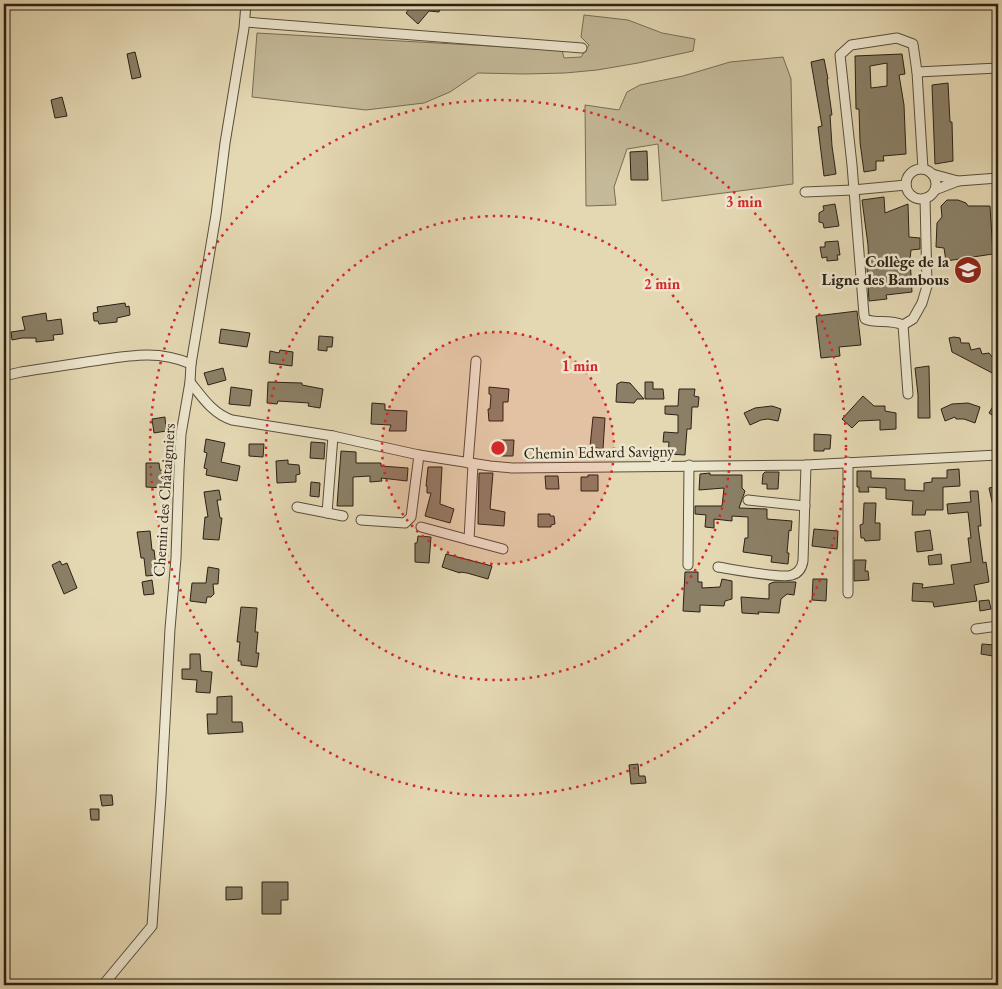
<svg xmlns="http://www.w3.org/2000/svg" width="1002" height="989" font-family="'EB Garamond',serif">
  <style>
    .green { fill: #c4b998; stroke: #776d56 }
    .building { fill: #8b8067; stroke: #2a2115; fill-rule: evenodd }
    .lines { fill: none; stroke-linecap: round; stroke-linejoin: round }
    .minor-casing { stroke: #584f3c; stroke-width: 11 }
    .minor { stroke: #ede6ce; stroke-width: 9 }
    .ring { fill: none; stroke: #d62828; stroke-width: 2.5; stroke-dasharray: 2.5 5 }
    .labels { text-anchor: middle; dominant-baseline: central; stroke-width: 5; stroke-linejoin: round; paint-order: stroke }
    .poi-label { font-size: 16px; font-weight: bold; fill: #2a2115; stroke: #ede6ce; text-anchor: end }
    .street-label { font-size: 16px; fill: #2a2115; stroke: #ede6ce }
    .centre { fill: #d62828; stroke: #ede6ce; stroke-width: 2.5 }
    .ring-label { font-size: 15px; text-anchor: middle; font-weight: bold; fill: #d62828; stroke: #ede6ce; stroke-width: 5; stroke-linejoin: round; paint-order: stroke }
  </style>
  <rect width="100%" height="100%" fill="#e4d8b3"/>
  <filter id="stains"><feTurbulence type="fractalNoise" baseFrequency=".004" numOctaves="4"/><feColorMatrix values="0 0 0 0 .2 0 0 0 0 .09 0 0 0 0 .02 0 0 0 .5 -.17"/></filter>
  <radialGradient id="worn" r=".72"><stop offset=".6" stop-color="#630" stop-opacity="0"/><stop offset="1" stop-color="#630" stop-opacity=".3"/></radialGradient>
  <g class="green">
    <polygon points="584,15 628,20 662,33 695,39 693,51 638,63 597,70 565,73 524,74 478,73 450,92 424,103 366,110 252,97 257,33 562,50 564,58 581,57 589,45 581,37"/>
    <polygon points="783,57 791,79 793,184 662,201 658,144 627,149 614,187 616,205 586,206 585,105 619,110 627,92 640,85 683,76 730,62"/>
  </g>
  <g class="building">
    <polygon points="413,4 441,4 439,12 429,11 418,24 406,13"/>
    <polygon points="135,52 141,77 132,79 127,54"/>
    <path d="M902 54 905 74 899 75 904 105 906 154 883 156 884 161H876V170L864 172 860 142 859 109H856L855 56ZM887 63V86L871 88 870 66Z"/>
    <polygon points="824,59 828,79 827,79 832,115 830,115 832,146 836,174 824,176 818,127 822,126 811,62"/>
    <polygon points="948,83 950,122 952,122 953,161 935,164 932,85"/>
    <polygon points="62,97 67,116 55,118 51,100"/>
    <polygon points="647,151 648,180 631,180 630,152"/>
    <polygon points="884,197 885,213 908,204 909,237 920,238 920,249 911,250 910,259 912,292 886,295 887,299 869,301 867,268 869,268 868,245 862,200"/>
    <polygon points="947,200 958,200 966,203 968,206 990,206 993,254 946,261 944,248 936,247 937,223 942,217 941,206"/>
    <polygon points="835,204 839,226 824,228 823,223 819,222 819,213 824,210 823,206"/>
    <polygon points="838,241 840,255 837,255 838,260 827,261 827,257 822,258 820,247 825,247 825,242"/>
    <polygon points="125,303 126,307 129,306 130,315 117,318 117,322 99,324 98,321 94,321 93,313 98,312 97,307"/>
    <polygon points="857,311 861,345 839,347 840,356 821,358 816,316"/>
    <polygon points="46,313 47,321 61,319 63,334 53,335 54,340 36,342 36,338 22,338 12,340 11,332 25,330 22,317"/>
    <polygon points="221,329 250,333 247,347 219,343"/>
    <polygon points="319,336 333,337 332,347 327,347 327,351 318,350"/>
    <polygon points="954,337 960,338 961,343 969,343 971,350 980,348 982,354 989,353 994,359 998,359 998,376 952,352 949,338"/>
    <polygon points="280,350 293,352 292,366 269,363 270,351 279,353"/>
    <polygon points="929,366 930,418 918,418 918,395 915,368"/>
    <polygon points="223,368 226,380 208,385 204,373"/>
    <polygon points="268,382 302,383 302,385 323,389 320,408 308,406 309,403 278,401 277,404 267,403"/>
    <polygon points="621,382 630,383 644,399 637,399 634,403 616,402 617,384"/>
    <polygon points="645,382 653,382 653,389 663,389 664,399 645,399"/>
    <polygon points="231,387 252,390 250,406 229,404"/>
    <polygon points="489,387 509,389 508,402 503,402 503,421 489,421 488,409 490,409 491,395 489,394"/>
    <polygon points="679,389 695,389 694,396 699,397 698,407 692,407 691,429 687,429 685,455 668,454 669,442 663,442 664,432 678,433 678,415 665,414 665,406 678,406"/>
    <polygon points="863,396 874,406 885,406 885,411 896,413 896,429 880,430 880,420 859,421 852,428 842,419"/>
    <polygon points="998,398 998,419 989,413"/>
    <polygon points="372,403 385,404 385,410 407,411 406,431 389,431 391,425 371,424"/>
    <polygon points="968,403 980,407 975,423 964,419 956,419 955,417 945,421 941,409 952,404"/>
    <polygon points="772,406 781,409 778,421 768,419 761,420 750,425 744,413 755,408"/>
    <polygon points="165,417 166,431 154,433 152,419"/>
    <polygon points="593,417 605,418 603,449 590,447"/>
    <polygon points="814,434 831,435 830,449 824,449 824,451 814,451"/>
    <polygon points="206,439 225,443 221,462 240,466 237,481 206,475 207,469 204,468 207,453 204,452"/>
    <polygon points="500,440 514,440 513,456 499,456"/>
    <polygon points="311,442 325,443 324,459 310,458"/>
    <polygon points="249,444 264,444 263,457 249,456"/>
    <polygon points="341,451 356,452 356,463 381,463 381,466 408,468 407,481 381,478 382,481 370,482 370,476 353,477 353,506 337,506"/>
    <polygon points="288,460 288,464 299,465 300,474 296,475 296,482 277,483 276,461"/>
    <polygon points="146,463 159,463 160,470 164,471 164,488 146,487"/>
    <polygon points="428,467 442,467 440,504 454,509 450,523 425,516 431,493 427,493 427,486 426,486"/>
    <polygon points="959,469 960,486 943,487 943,510 926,510 925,515 912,515 913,501 886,499 886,488 868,487 869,492 859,492 859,487 857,487 857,471 871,471 871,478 905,479 905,490 924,491 924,483 932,482 932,478 947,478 947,470"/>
    <polygon points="765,472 779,472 778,489 767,489 767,484 762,484 763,474"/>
    <polygon points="479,473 493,473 490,509 505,512 504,526 478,524"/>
    <polygon points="710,473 710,475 742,475 742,488 745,491 739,508 767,509 767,519 792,521 791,531 789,530 787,553 789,553 788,564 771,562 772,556 743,552 745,538 748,538 748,517 732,516 732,521 714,519 714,528 705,527 706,515 695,514 695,506 722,506 724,488 699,490 700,474"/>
    <polygon points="588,475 598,475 598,491 581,491 581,477 588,477"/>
    <polygon points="545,476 558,476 559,489 546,489"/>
    <polygon points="311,482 320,483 319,497 310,496"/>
    <polygon points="998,486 998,515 995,515 989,488"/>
    <polygon points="219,490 221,500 217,500 220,518 222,518 219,540 203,539 205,517 208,517 204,492"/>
    <polygon points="970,491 978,491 981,526 978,526 983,563 986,562 989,582 974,585 977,601 934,607 933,602 912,601 913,583 923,584 922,588 954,584 951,565 971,562 968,538 971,538 968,512 948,514 947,504 971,502"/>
    <polygon points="864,503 876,503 875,523 880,523 880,540 865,541 864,538 861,538 860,525 863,524"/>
    <polygon points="538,514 550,514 550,516 554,516 555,524 551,525 551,527 538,527"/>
    <polygon points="814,529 838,531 837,549 812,546"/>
    <polygon points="930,530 933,550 917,552 915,532"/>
    <polygon points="150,531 152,550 154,550 157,575 146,576 144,558 141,558 137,532"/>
    <polygon points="418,536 431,537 429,563 415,562 415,543 417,543"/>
    <polygon points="446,554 492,566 488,579 467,573 460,572 460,573 442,567"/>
    <polygon points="941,554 942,564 929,565 928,556"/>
    <polygon points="854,560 866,560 865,571 868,571 869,580 854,581"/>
    <polygon points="60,561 62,565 67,563 77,588 64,594 52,565"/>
    <polygon points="208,567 219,569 218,584 213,584 214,594 211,597 207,597 206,603 190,601 192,583 206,583"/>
    <polygon points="685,572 698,572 698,582 702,582 702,588 720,587 722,579 732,581 732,599 725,601 724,606 700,605 700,612 683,611"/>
    <polygon points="813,579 827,579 826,601 812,600"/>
    <polygon points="152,580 154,594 144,595 142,582"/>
    <polygon points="774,582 796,582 794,595 787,594 781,599 779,613 758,612 759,614 742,613 741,597 769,599 769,584"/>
    <polygon points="989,600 991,609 980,611 979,601"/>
    <polygon points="241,607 257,608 255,632 258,632 256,653 259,653 257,667 241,665 241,661 238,661 240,642 237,642"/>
    <polygon points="982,644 995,645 993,656 981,654"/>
    <polygon points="190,654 200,654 201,671 212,672 210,693 196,692 197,680 182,679 182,669 190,669"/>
    <polygon points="232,696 232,722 242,722 243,732 208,734 207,714 217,714 217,697"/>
    <polygon points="638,764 639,776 645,776 646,783 631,784 629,765"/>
    <polygon points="100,795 112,795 113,805 102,806"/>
    <polygon points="90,809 99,809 99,820 91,820"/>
    <polygon points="262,882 288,882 288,900 281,900 281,914 262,914"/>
    <polygon points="226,887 242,887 242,899 226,900"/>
  </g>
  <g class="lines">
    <g class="minor-casing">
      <g id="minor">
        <polyline points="245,22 582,48"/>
        <polyline points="917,72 998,68"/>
        <circle cx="921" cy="184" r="15"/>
        <polyline points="932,174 958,181 998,178"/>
        <polyline points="935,190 958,181"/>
        <polyline points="805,192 853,190 906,185"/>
        <path d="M903 325C889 319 876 324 865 319L864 315 852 165 840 55 851 45 897 38 913 44 917 72 923 169"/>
        <polyline points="903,325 913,319 922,303 927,286 925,198"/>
        <polyline points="903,325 908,394"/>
        <path d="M4 376 21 372C45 368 69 365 93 361 127 356 158 349 191 364"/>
        <path d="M190 382C202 397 213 414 232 420L333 436 419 455 490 466 512 468 806 465 998 455"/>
        <polyline points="848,462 848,593"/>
        <polyline points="468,463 476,361"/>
        <polyline points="748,500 805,506"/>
        <polyline points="297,507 343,516"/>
        <polyline points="327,513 333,436"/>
        <polyline points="361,520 405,523 411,517 419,455"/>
        <polyline points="421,527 503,549"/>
        <polyline points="469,540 473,464"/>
        <polyline points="688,565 689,465"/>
        <path d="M718 567C731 569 783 579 792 575 799 573 802 567 803 561L806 465"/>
        <polyline points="976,629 998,626"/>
        <polyline points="103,985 152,926 161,796 170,629 176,558 179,470 181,434 190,382 191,364 216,215 225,143 244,28 246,4"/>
      </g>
    </g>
    <use href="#minor" class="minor"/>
  </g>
  <circle cx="498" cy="448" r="116" fill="#d62828" fill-opacity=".12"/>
  <g class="ring">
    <circle cx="498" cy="448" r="116"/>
    <circle cx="498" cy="448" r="232"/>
    <circle cx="498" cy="448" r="348"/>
  </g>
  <defs>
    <g id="school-disc" transform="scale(1.4375)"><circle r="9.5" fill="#8f2418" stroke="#ede6ce"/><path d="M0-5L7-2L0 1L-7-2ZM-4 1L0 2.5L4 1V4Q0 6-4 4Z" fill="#fff"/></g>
  </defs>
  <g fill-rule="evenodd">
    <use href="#school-disc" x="968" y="270"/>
  </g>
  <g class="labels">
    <g class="poi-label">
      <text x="949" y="261">Collège de la<tspan x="949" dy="18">Ligne des Bambous</tspan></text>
    </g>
    <g class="street-label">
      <text transform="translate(599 452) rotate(-1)">Chemin Edward Savigny</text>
      <text transform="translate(164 500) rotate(-86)">Chemin des Châtaigniers</text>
    </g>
  </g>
  <circle cx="498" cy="448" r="8" class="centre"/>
  <g class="ring-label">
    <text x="744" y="207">3 min</text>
    <text x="662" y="289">2 min</text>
    <text x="580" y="371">1 min</text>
  </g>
  <rect width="1002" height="989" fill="none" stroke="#e4d8b3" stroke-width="20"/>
  <rect x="5" y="5" width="992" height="979" fill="none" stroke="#2a2115" stroke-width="2.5"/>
  <rect x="10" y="10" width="982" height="969" fill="none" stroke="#2a2115"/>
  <rect width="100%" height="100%" filter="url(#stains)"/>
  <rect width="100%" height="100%" fill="url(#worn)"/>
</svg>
